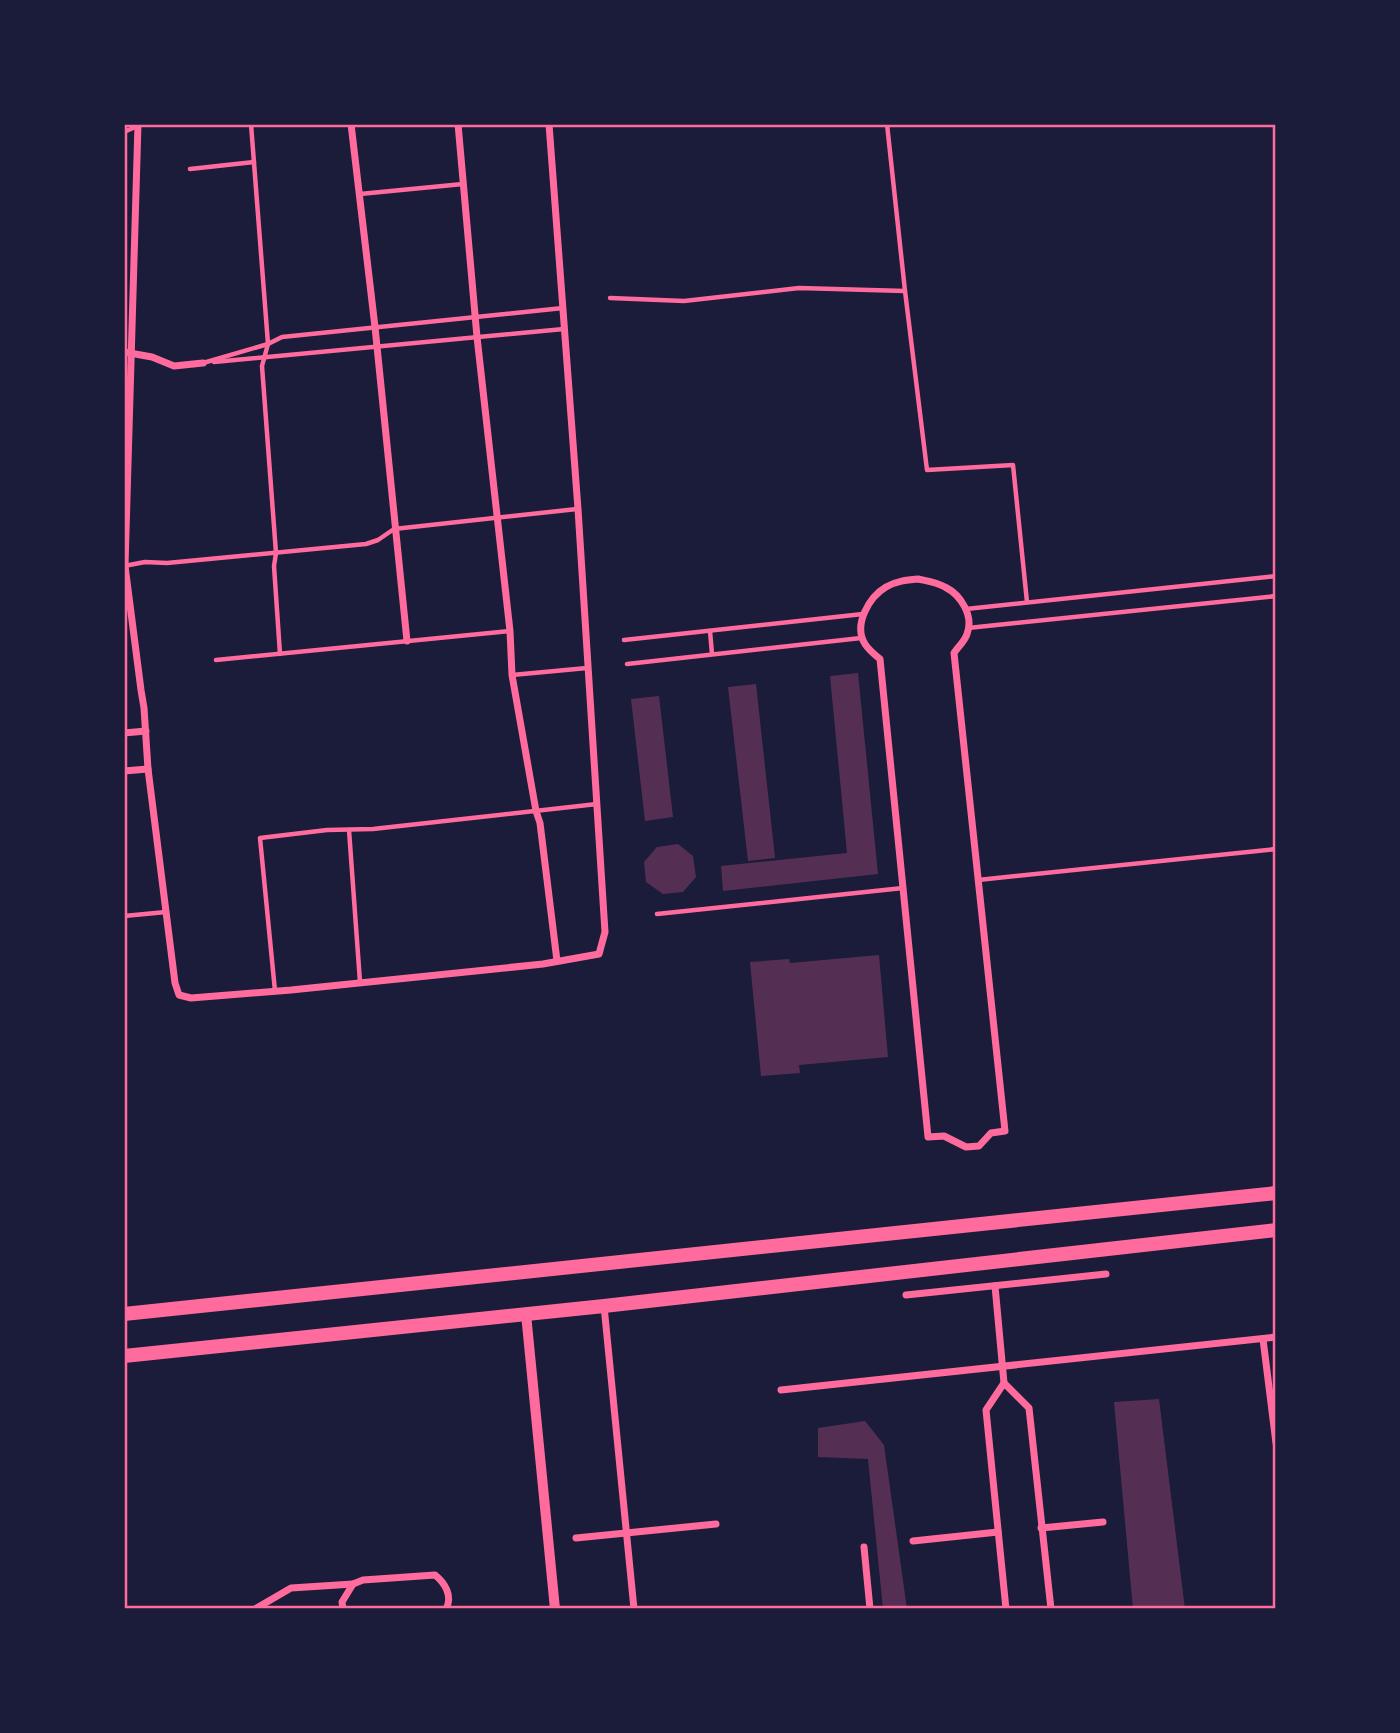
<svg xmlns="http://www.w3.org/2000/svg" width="1400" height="1733" font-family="Overpass,sans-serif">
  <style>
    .building { fill: #542f53 }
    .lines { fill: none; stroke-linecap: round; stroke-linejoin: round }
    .service { stroke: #ff6b9d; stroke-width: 4.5 }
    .minor { stroke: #ff6b9d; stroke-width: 7 }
    .tertiary { stroke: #ff6b9d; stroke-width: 10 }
    .primary { stroke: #ff6b9d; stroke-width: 14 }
    .neatline { fill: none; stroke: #ff6b9d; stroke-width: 2.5 }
  </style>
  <rect width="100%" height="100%" fill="#1b1b3a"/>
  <g class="building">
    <polygon points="858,673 878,874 723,891 721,866 847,853 830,676"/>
    <polygon points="756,684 775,858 748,861 728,687"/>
    <polygon points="659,696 673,817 645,821 631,699"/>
    <polygon points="678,844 693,856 696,877 683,892 663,894 646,882 644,862 657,847"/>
    <polygon points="879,955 888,1057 799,1065 800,1073 761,1076 750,962 789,959 790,963"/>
    <polygon points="1159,1399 1185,1609 1133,1609 1114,1402"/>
    <polygon points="865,1421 884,1445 907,1609 883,1609 868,1459 818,1457 818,1428"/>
  </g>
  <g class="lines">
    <g class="service">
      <polyline points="251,124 268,344 262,366 276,553 274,566 280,654"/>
      <polyline points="887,124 905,291 927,470 1013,465 1027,602"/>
      <polyline points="124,132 142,124"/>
      <polyline points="190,169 254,162"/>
      <polyline points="360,194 463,184"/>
      <polyline points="610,298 684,301 799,288 905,291"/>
      <polyline points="214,362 564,329"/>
      <polyline points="203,363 268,344 282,337 563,308"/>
      <polyline points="124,566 145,562 167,563 366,544 378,540 394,529 577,509"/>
      <polyline points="966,609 1276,576"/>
      <polyline points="968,628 1276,596"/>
      <polyline points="710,631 712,654"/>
      <polyline points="624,640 863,614"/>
      <polyline points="216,660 510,631"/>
      <polyline points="627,664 861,638"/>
      <polyline points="512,675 587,668"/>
      <polyline points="349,830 360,982"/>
      <polyline points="978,880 1276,849"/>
      <polyline points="657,914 903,888"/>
      <polyline points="124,916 166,912"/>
      <polyline points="275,991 260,838 327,830 373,829 597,804"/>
    </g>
    <g class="minor">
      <polyline points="138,124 125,566 141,690 144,708 148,769 175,983 179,995 191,998 291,990 543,964 599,954 605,932 578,509 549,124"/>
      <polyline points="351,124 375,327 407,641"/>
      <polyline points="458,124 477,337 510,631 512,675 536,811 540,823 557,961"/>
      <polyline points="124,352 152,357 174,366 203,363"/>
      <path d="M918 579C927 581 936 582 945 587 961 595 974 616 967 634 965 641 958 647 954 653L1005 1131 991 1133 979 1146 966 1147 944 1136 928 1137 880 659C875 655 868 649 865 644 853 625 869 597 886 587 896 581 907 580 918 579Z"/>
      <polyline points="124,733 146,731"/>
      <polyline points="124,771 148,769"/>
      <polyline points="995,1286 1004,1383 1029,1408 1051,1609"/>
      <polyline points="906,1295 1106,1274"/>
      <polyline points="604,1306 634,1609"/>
      <polyline points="1263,1339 1276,1443"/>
      <polyline points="1004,1383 986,1410 1006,1609"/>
      <polyline points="781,1390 1276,1337"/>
      <polyline points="1041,1528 1103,1522"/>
      <polyline points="576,1538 716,1524"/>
      <polyline points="913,1541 998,1532"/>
      <polyline points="864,1547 870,1609"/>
      <polyline points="255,1609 291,1588 353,1584"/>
      <path d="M343 1609 342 1602 353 1584 363 1580 435 1575C445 1583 453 1596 446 1609"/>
    </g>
    <polyline class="tertiary" points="526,1314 555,1609"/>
    <g class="primary">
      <polyline points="124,1314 1276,1193"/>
      <polyline points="124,1356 604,1306 1276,1230"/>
    </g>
  </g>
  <rect width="1400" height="1733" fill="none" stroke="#1b1b3a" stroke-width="252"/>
  <rect x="126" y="126" width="1148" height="1481" class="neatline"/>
</svg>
